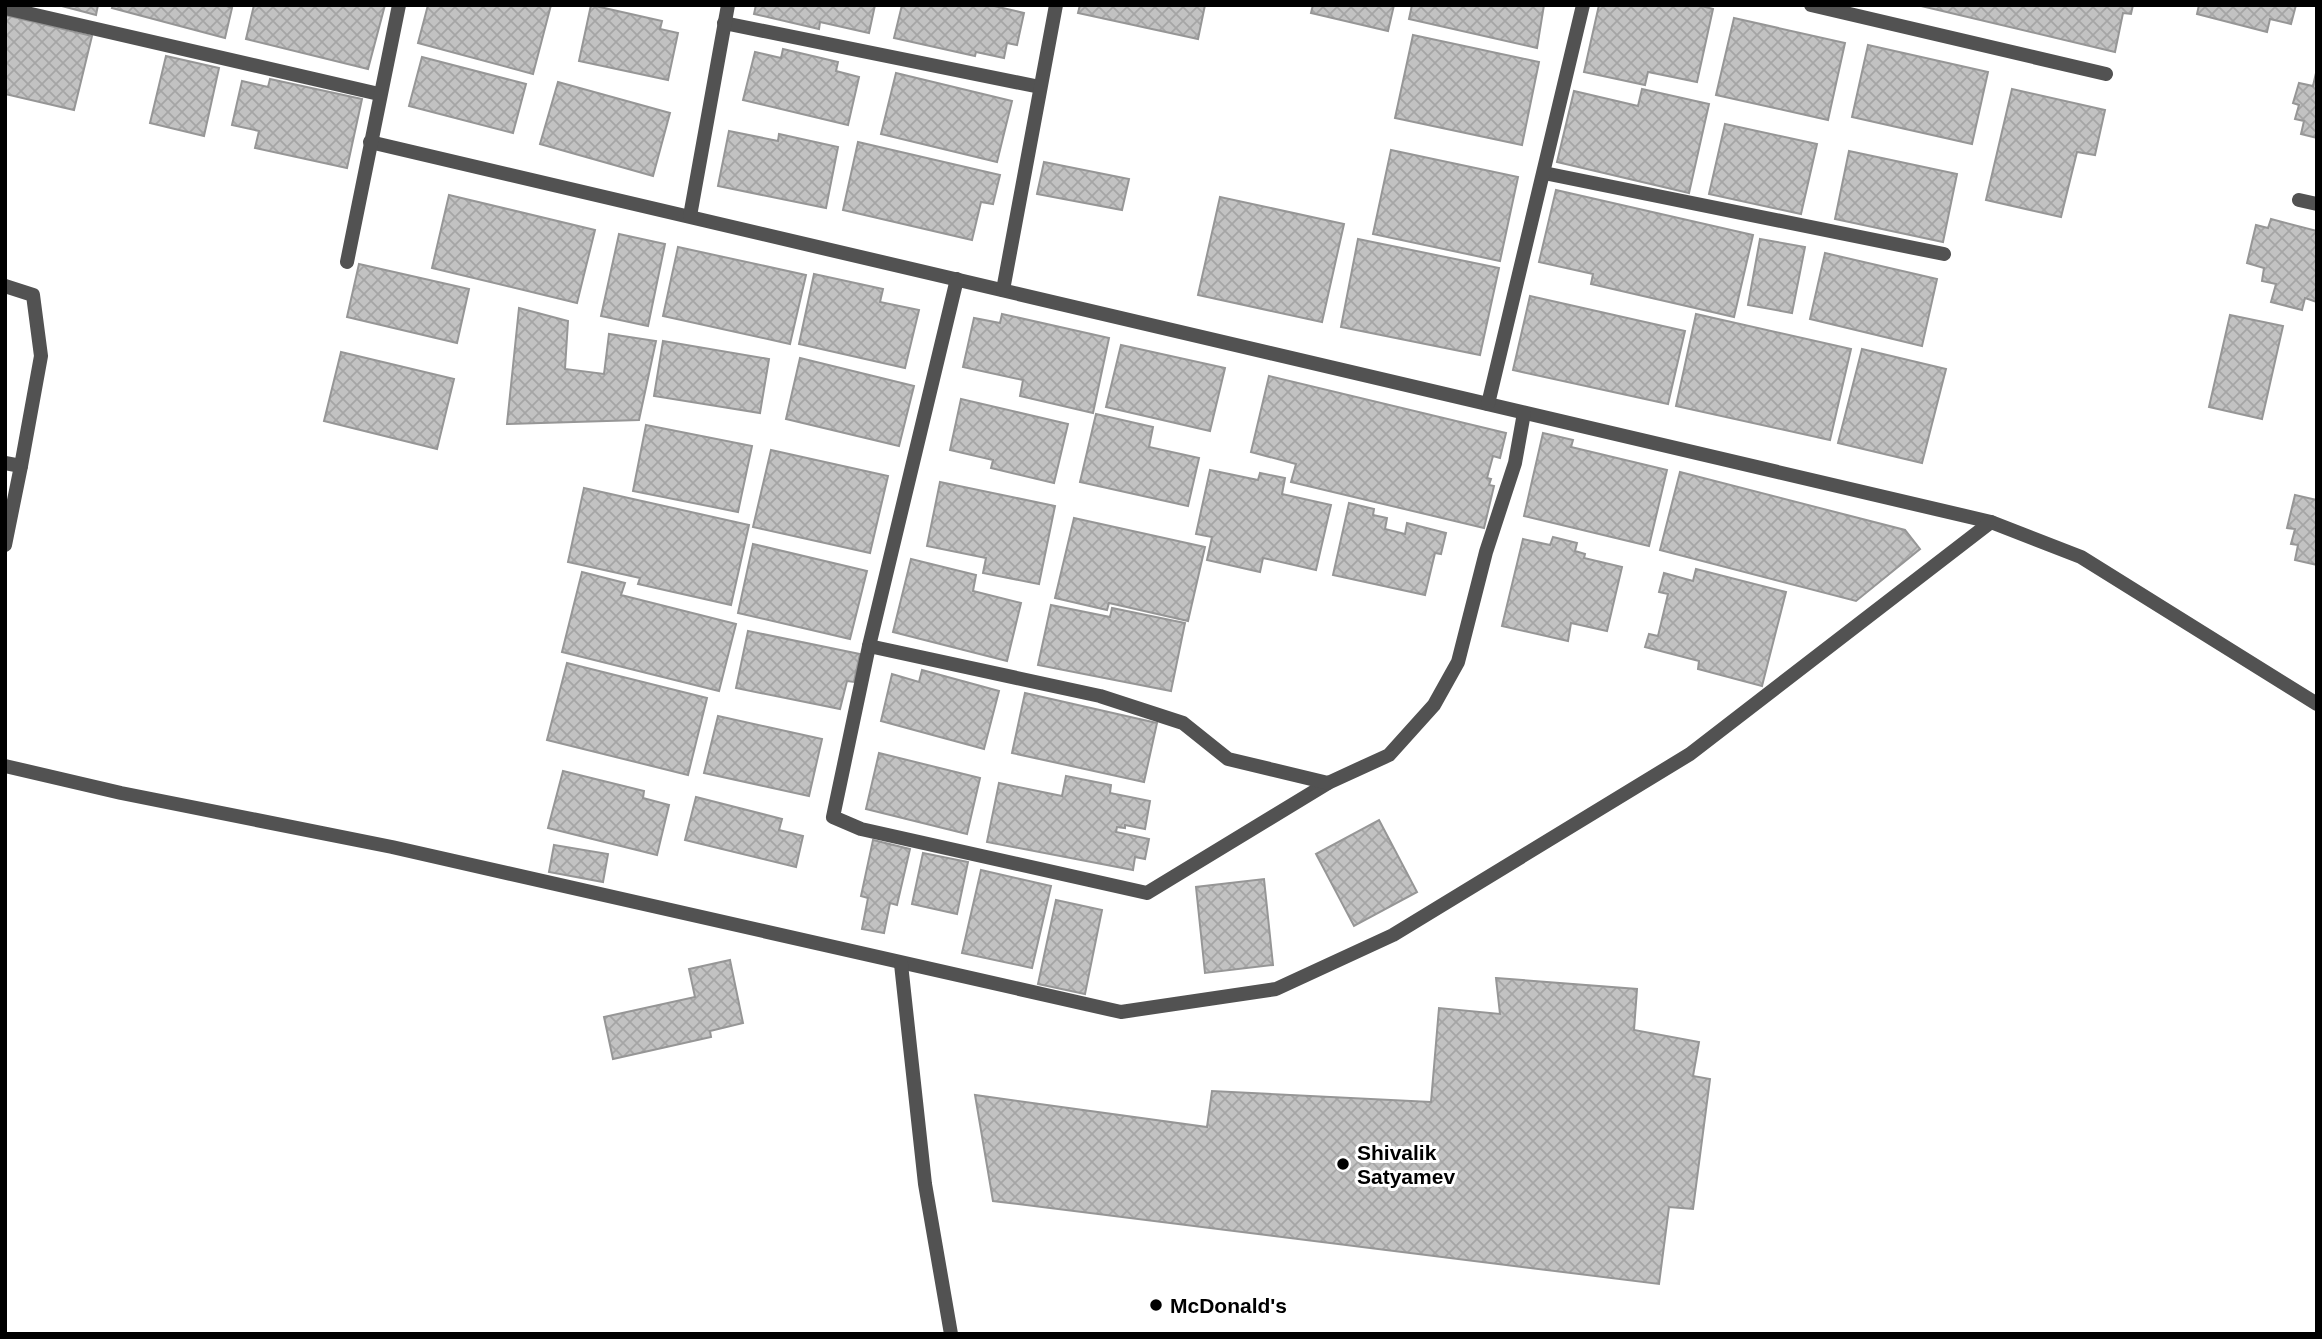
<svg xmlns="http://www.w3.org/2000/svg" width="2322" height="1339" font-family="Helvetica,sans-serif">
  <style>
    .building { fill: url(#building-cross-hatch); stroke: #969696; stroke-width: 2 }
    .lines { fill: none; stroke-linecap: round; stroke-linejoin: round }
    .minor { stroke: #525252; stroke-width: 14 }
    .poi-dot { fill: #000; stroke: #fff; stroke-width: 2.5 }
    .labels { text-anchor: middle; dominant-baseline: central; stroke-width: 6; stroke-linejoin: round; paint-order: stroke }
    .poi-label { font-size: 21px; font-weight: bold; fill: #000; stroke: #fff; text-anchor: start }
  </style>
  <defs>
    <pattern id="building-cross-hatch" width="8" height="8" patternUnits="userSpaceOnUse" patternTransform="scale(1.75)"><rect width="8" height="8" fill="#c2c2c2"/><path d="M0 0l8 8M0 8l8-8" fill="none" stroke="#a5a5a5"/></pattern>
  </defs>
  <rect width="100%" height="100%" fill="#fff"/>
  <g class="building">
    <polygon points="58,5 98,5 96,15"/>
    <polygon points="113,5 224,5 232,8 225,38 112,8"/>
    <polygon points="254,5 385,5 368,69 246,39"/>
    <polygon points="428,5 551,5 533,74 418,43"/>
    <polygon points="591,5 662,21 660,29 678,33 668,80 579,61"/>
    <polygon points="756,5 875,5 869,33 820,22 819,29 754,14"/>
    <polygon points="902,5 990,5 1024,13 1017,45 1007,43 1004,58 976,52 975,56 894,38"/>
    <polygon points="1080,5 1205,5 1198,39 1078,13"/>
    <polygon points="1313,5 1394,5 1388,31 1311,13"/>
    <polygon points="1412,5 1544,5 1537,48 1409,19"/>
    <polygon points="1599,5 1698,5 1713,9 1697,82 1648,72 1645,85 1584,72"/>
    <polygon points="1917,5 2133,5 2131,14 2123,13 2115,52"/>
    <polygon points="2199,5 2296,5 2291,24 2270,19 2267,32 2197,14"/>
    <polygon points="5,15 92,36 74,110 5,94"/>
    <polygon points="1734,18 1845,43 1828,120 1716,95"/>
    <polygon points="1413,35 1539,62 1522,145 1395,118"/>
    <polygon points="1868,45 1988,72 1972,144 1852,117"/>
    <polygon points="783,49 838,62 836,71 859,77 848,125 743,100 755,52 781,58"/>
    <polygon points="166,56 219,68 204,136 150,123"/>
    <polygon points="422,57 526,84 513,133 409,106"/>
    <polygon points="896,73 1012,101 997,162 881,134"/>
    <polygon points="2316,73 2317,73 2317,138 2301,134 2304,121 2295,119 2299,105 2293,103 2299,83 2313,86"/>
    <polygon points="270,79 362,99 347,168 255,148 259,131 232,125 242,81 268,87"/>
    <polygon points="558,82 670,113 653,176 540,144"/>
    <polygon points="1642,89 1709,104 1689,193 1557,162 1574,91 1638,106"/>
    <polygon points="2012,89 2105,110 2095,155 2077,152 2061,217 1986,200"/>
    <polygon points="1725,124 1817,144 1801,214 1709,194"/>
    <polygon points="729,131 778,141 779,134 838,147 826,208 718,186"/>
    <polygon points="858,142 1000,175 993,204 981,202 972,240 843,210"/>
    <polygon points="1391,150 1518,177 1500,261 1373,234"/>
    <polygon points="1849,151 1957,174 1943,242 1835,219"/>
    <polygon points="1044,162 1129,179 1122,210 1037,194"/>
    <polygon points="1556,190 1753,235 1734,317 1591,284 1593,274 1539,262"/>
    <polygon points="449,195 595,230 577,303 432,268"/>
    <polygon points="1220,197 1344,224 1322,322 1198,295"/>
    <polygon points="2271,219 2317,231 2317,302 2305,298 2302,310 2271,302 2276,284 2262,281 2264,268 2247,263 2256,225 2268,228"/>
    <polygon points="619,234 665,244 648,326 601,316"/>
    <polygon points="1358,239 1499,268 1480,355 1341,327"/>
    <polygon points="1760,239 1805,247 1792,313 1748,305"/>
    <polygon points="678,247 806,275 790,344 663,316"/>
    <polygon points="1825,253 1937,279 1922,346 1810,319"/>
    <polygon points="359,264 469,289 457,343 347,317"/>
    <polygon points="814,274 883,289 880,302 919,310 905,368 799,344"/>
    <polygon points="1530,296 1685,331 1668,404 1513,370"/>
    <polygon points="519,308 568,321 565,369 604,374 609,334 656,341 639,420 507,424"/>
    <polygon points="1002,314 1109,338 1093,413 1020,396 1023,380 963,367 974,318 1000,323"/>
    <polygon points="1696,314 1851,349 1830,440 1676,406"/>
    <polygon points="2230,315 2283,326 2262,419 2209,407"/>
    <polygon points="663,341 769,359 760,413 654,396"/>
    <polygon points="1121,345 1225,368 1210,431 1106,407"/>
    <polygon points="1862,349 1946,369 1922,463 1838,443"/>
    <polygon points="341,352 454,379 437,449 324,421"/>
    <polygon points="800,358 914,386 899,446 786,419"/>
    <polygon points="1269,376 1506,433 1500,458 1493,456 1487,478 1491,479 1489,485 1494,486 1484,528 1291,482 1296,464 1251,452"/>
    <polygon points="961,399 1068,424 1054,483 991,468 993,460 950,450"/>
    <polygon points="1096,414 1153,427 1149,447 1199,458 1188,506 1080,482"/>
    <polygon points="646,425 752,446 738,512 633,491"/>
    <polygon points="1543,433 1573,440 1571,447 1667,470 1649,546 1524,516"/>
    <polygon points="771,450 888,476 870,553 753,527"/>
    <polygon points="1210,470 1258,480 1260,473 1285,478 1282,494 1331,505 1316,570 1263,558 1260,572 1207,560 1212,537 1196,534"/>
    <polygon points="1680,472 1905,530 1920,549 1856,601 1660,550"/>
    <polygon points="940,482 1055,506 1039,584 983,573 986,558 927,546"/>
    <polygon points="584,488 749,525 731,605 638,584 640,578 568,562"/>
    <polygon points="2295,495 2317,500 2317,565 2295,560 2298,545 2291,544 2295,529 2287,528"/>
    <polygon points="1349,503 1374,509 1373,515 1387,518 1385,529 1405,534 1407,523 1446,533 1441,554 1435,553 1425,595 1333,575"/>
    <polygon points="1074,518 1205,547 1188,621 1109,603 1107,610 1055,598"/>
    <polygon points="1553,537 1577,543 1575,551 1585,554 1584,558 1622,567 1607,631 1571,623 1568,641 1502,626 1523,539 1550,545"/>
    <polygon points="753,544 867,571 850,639 738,613"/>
    <polygon points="911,559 976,575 973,591 1021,603 1007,661 893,632"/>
    <polygon points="1696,569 1786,592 1762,686 1698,669 1699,661 1645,647 1649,634 1658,636 1668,594 1659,592 1664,573 1693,581"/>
    <polygon points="582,572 625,583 621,595 736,624 719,691 562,652"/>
    <polygon points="1051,605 1110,617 1112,608 1185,623 1171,691 1038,665"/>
    <polygon points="748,631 860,654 854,682 847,681 840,709 736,688"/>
    <polygon points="567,663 707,698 688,775 547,740"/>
    <polygon points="922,670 999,691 984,749 881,721 892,674 919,682"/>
    <polygon points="1025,693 1157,723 1144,782 1012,753"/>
    <polygon points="718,716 822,739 809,796 704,773"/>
    <polygon points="879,753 980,778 967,834 866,809"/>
    <polygon points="563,771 644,791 643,798 669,805 657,855 548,828"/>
    <polygon points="1066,776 1111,785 1110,793 1150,801 1145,829 1125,825 1125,828 1117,827 1116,832 1149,839 1145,859 1135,857 1133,870 987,842 999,783 1062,796"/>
    <polygon points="696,797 782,819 779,830 803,836 796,867 685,840"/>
    <polygon points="1379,820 1417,892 1354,926 1316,854"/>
    <polygon points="873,840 910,849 897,905 890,903 884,933 862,929 868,898 861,896"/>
    <polygon points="554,845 608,854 603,882 549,872"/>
    <polygon points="923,853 968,862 957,914 912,904"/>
    <polygon points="981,870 1051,886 1032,968 962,953"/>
    <polygon points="1264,879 1273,965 1205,973 1196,887"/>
    <polygon points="1056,900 1102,910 1085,994 1038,984"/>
    <polygon points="730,960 743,1023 710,1031 711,1037 613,1059 604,1017 695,997 689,969"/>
    <polygon points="1496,978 1637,989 1634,1030 1699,1042 1693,1076 1710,1079 1693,1209 1669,1207 1659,1284 993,1201 975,1095 1207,1127 1212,1091 1431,1102 1439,1008 1500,1014"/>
  </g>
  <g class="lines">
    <g class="minor">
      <polyline points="1811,5 2106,74"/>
      <polyline points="5,8 379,94"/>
      <polyline points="724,23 1040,87"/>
      <polyline points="370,142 1991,522"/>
      <polyline points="1544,173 1944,254"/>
      <polyline points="2299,200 2317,204"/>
      <polyline points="690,216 728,5"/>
      <polyline points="347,262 399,5"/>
      <polyline points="957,279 869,646 833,817 861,829 1147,893 1328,783"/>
      <polyline points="5,286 33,295 41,356 21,466"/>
      <polyline points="1003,290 1056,5"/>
      <polyline points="1488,404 1583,5"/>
      <polyline points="5,463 21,466 5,545"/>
      <polyline points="869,646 1100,696 1183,723 1228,759 1328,783 1389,755 1434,705 1458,662 1486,552 1515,463 1524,413"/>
      <polyline points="5,766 121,793 392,847 1121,1012 1276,989 1393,935 1690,754 1991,522 2081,557 2317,704"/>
      <polyline points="901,964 925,1184 951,1334"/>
    </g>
  </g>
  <g class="poi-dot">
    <circle cx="1343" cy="1164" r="7"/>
    <circle cx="1156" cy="1305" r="7"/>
  </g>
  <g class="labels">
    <g class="poi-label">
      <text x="1357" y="1152">Shivalik<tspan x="1357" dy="24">Satyamev</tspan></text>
      <text x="1170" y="1305">McDonald's</text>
    </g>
  </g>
  <rect width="2322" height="1339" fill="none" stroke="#000000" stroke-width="14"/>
</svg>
